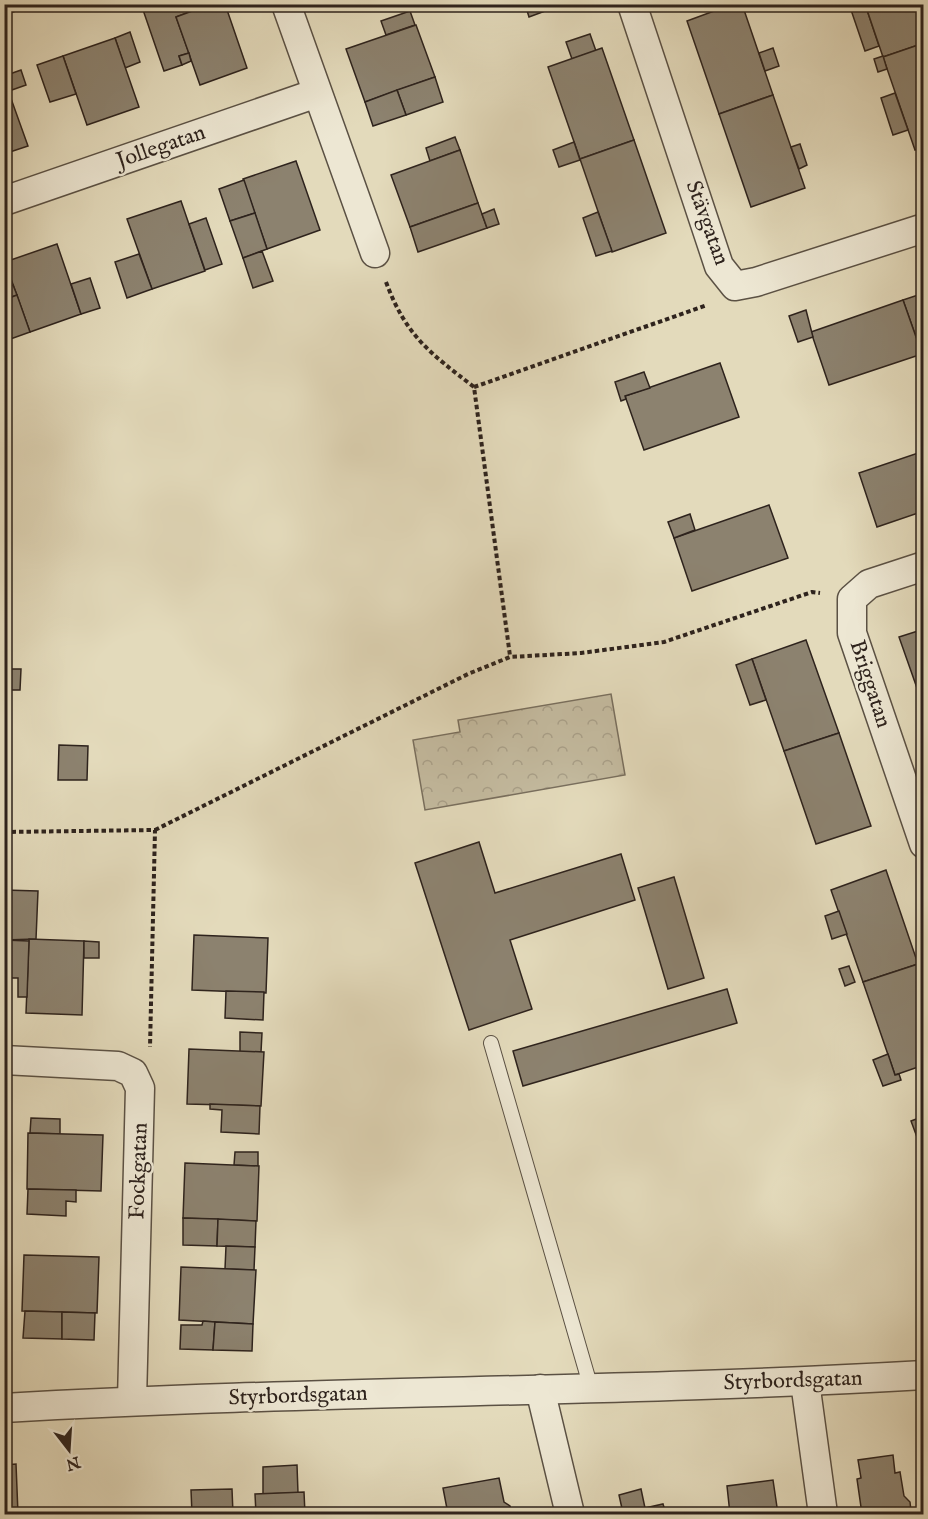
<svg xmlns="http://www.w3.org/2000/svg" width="928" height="1519" font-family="'IM FELL English',serif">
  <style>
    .forest { fill: url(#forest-crowns); stroke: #796f5e; stroke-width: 1.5 }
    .building { fill: #8c826f; stroke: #2e231d; stroke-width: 1.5 }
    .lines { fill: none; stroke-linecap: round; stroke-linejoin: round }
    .service-casing { stroke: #5b5144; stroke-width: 16 }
    .minor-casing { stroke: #5b5144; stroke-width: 31 }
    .path { stroke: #2e231d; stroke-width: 4; stroke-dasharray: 4.5 3; stroke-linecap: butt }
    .service { stroke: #ede7d3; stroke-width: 14 }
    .minor { stroke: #ede7d3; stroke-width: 28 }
    .labels { text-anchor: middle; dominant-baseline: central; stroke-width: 5; stroke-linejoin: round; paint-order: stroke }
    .street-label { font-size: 22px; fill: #2e231d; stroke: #ede7d3 }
  </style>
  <defs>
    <pattern id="forest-crowns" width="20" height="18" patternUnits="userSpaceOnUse" patternTransform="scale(1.5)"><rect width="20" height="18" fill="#c4bba0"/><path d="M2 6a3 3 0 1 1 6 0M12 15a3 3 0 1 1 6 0" fill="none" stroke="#a9a089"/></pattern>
  </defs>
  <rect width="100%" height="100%" fill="#e3dabb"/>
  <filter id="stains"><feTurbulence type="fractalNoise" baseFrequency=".00333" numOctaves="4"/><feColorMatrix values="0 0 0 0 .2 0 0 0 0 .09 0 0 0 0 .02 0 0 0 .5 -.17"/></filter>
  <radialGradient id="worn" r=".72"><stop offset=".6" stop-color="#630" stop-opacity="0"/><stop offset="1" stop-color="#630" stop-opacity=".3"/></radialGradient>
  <polygon class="forest" points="611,694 625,775 425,810 413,740 460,732 458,720"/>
  <g class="building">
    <polygon points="4,4 21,4 22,9 4,15"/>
    <polygon points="141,4 184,4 187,13 176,17 189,53 179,56 182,65 164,71"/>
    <polygon points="211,4 225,4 247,68 200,85 176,17"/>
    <polygon points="525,4 564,4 529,17"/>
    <polygon points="733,4 742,4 773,95 719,114 687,21"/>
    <polygon points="849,4 865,4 879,46 865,51"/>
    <polygon points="865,4 924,4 924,43 883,57"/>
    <polygon points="410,11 415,25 386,35 381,21"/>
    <polygon points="416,25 435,77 365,102 346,49"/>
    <polygon points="130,32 140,62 125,68 115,38"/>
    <polygon points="590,34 596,51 572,59 566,42"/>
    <polygon points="115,38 139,107 87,125 63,56"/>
    <polygon points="924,43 924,147 915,150 883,57"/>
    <polygon points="602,48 634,140 580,159 548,67"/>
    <polygon points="773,48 779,66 765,71 759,53"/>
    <polygon points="189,53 191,61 182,65 179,56"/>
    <polygon points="63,56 76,94 50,102 37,65"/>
    <polygon points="883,56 887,69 878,72 874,59"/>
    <polygon points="21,70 26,85 9,91 4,76"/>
    <polygon points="435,77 443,102 406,115 397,90"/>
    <polygon points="4,79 28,146 4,154"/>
    <polygon points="397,90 406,115 373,126 365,102"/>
    <polygon points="895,93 908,130 893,135 881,98"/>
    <polygon points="773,95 805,188 751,207 719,114"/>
    <polygon points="455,137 460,150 430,161 426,148"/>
    <polygon points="634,140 666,233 612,252 580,159"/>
    <polygon points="574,142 580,160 559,167 553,150"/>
    <polygon points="800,144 807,165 799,169 791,147"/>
    <polygon points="460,150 478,203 410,227 391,175"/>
    <polygon points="296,161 320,230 267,249 243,179"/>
    <polygon points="244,180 255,213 230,221 219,189"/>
    <polygon points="181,201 205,271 152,289 127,219"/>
    <polygon points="478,203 487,228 418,252 410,227"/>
    <polygon points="494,209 499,224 487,228 482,214"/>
    <polygon points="598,212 612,251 596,256 583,218"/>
    <polygon points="255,213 267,249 243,258 230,221"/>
    <polygon points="206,218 222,264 205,270 189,224"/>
    <polygon points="57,244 81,314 30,332 5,262"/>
    <polygon points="262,251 273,281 253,288 243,258"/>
    <polygon points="139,254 152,289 127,298 115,262"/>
    <polygon points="4,277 8,287 13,285 17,295 4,300"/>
    <polygon points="90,278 100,308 81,314 71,284"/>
    <polygon points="924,293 924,353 922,354 903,300"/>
    <polygon points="17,295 30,332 5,341 4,300"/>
    <polygon points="903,300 922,354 829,385 811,332"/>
    <polygon points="806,310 813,337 798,342 789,316"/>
    <polygon points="720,363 739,417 644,450 625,396"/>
    <polygon points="644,372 650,388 625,396 626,399 621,401 615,382"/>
    <polygon points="924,451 924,511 877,527 859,473"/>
    <polygon points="769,505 788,558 692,591 674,538"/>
    <polygon points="690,514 695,530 674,538 668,522"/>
    <polygon points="4,552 9,553 8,570 4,570"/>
    <polygon points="924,629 924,708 899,637"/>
    <polygon points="806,640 839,733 784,751 752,659"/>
    <polygon points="752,659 766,700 750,705 736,665"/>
    <polygon points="4,669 21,669 20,690 4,690"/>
    <polygon points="839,733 871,826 816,844 784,751"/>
    <polygon points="59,745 88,746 87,780 58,780"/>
    <polygon points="479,842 495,893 621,854 635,900 510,940 532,1009 469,1030 415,863"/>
    <polygon points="886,870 918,964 863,982 831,890"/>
    <polygon points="674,877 704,978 668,989 638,888"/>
    <polygon points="4,890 38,891 36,939 4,940"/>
    <polygon points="839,911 847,934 832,939 825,916"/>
    <polygon points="194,935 268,938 266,993 192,990"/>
    <polygon points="29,939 84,941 82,1015 26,1013"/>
    <polygon points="4,940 29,941 27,997 18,997 18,978 4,978"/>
    <polygon points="84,941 99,942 99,958 84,958"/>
    <polygon points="918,964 924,979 924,1065 895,1075 863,982"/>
    <polygon points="849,966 855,982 845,986 839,969"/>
    <polygon points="727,989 737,1023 523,1086 513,1051"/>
    <polygon points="226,991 264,992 263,1020 225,1018"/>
    <polygon points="240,1032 262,1033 261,1052 240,1052"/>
    <polygon points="189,1049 264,1052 261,1106 187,1104"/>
    <polygon points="888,1054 895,1075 899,1074 901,1080 883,1086 873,1060"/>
    <polygon points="210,1104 260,1106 259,1134 221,1132 222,1110 210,1109"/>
    <polygon points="924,1116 924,1156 911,1121"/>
    <polygon points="31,1118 60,1119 60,1134 30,1133"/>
    <polygon points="28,1133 103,1135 101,1191 27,1189"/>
    <polygon points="235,1152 258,1152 258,1166 234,1165"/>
    <polygon points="185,1163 259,1166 257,1221 183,1218"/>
    <polygon points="28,1189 76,1190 76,1202 66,1201 66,1216 27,1214"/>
    <polygon points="183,1218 218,1219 217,1246 183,1245"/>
    <polygon points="218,1219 256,1221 255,1247 217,1246"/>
    <polygon points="226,1246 255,1247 254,1270 225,1269"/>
    <polygon points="24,1255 99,1257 97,1313 22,1311"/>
    <polygon points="181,1267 256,1270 253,1324 179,1320"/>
    <polygon points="25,1311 62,1312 62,1339 23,1338"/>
    <polygon points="62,1312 95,1313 94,1340 62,1339"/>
    <polygon points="203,1321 215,1322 213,1350 180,1349 181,1325 202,1325"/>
    <polygon points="215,1322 253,1324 252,1351 213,1350"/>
    <polygon points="893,1455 895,1473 900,1472 904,1496 910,1502 911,1511 909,1514 862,1514 857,1479 861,1478 858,1460"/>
    <polygon points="16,1464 18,1514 4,1514 4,1465"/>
    <polygon points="297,1465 298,1493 263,1494 263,1467"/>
    <polygon points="499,1478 504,1502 510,1506 512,1514 448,1514 443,1488"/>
    <polygon points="773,1480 778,1514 730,1514 727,1486"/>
    <polygon points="232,1489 233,1514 192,1514 191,1490"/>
    <polygon points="641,1489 645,1508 623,1513 619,1495"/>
    <polygon points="304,1492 305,1514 256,1514 255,1494"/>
    <polygon points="663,1504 666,1514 619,1514 623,1513"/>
    <polygon points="253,1510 253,1514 236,1514 236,1511"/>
  </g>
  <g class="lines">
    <g class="service-casing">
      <polyline id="service" points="491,1043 591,1388"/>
    </g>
    <g class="minor-casing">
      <g id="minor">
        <polyline points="286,4 375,253"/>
        <polyline points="632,4 719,266 735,286 756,282 924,228"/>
        <polyline points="4,201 317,93"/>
        <polyline points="924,566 869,584 852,599 852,633 924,844"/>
        <polyline points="4,1060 118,1066 133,1073 140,1088 132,1400"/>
        <polyline points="805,1382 823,1514"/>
        <polyline points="540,1389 570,1514"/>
        <path d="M4 1408C311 1390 617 1393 924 1375"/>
      </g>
    </g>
    <g class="path">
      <path d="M386 282C406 336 430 353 474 387L510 656"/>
      <polyline points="474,387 707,305"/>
      <polyline points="155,830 468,674 510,657 581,653 664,642 812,592 820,593"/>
      <polyline points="4,832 155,830 150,1047"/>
    </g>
    <use href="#service" class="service"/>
    <use href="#minor" class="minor"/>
  </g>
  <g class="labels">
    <g class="street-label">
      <text transform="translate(161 147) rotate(-19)">Jollegatan</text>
      <text transform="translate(707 223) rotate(70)">Stävgatan</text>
      <text transform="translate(870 684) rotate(72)">Briggatan</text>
      <text transform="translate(139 1171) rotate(-88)">Fockgatan</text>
      <text transform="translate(793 1381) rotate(-2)">Styrbordsgatan</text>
      <text transform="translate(298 1396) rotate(-2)">Styrbordsgatan</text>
    </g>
  </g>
  <rect width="928" height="1519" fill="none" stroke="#e3dabb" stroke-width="24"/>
  <rect x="6" y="6" width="916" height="1507" fill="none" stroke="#2e231d" stroke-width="3"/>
  <rect x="12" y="12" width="904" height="1495" fill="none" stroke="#2e231d" stroke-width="1.5"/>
  <g transform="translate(69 1450) rotate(163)" stroke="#ede7d3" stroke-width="4.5" paint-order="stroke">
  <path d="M0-4.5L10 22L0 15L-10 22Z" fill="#2e231d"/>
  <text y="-9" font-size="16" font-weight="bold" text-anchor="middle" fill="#2e231d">N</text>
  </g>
  <rect width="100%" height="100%" filter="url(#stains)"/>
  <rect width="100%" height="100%" fill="url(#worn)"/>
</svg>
